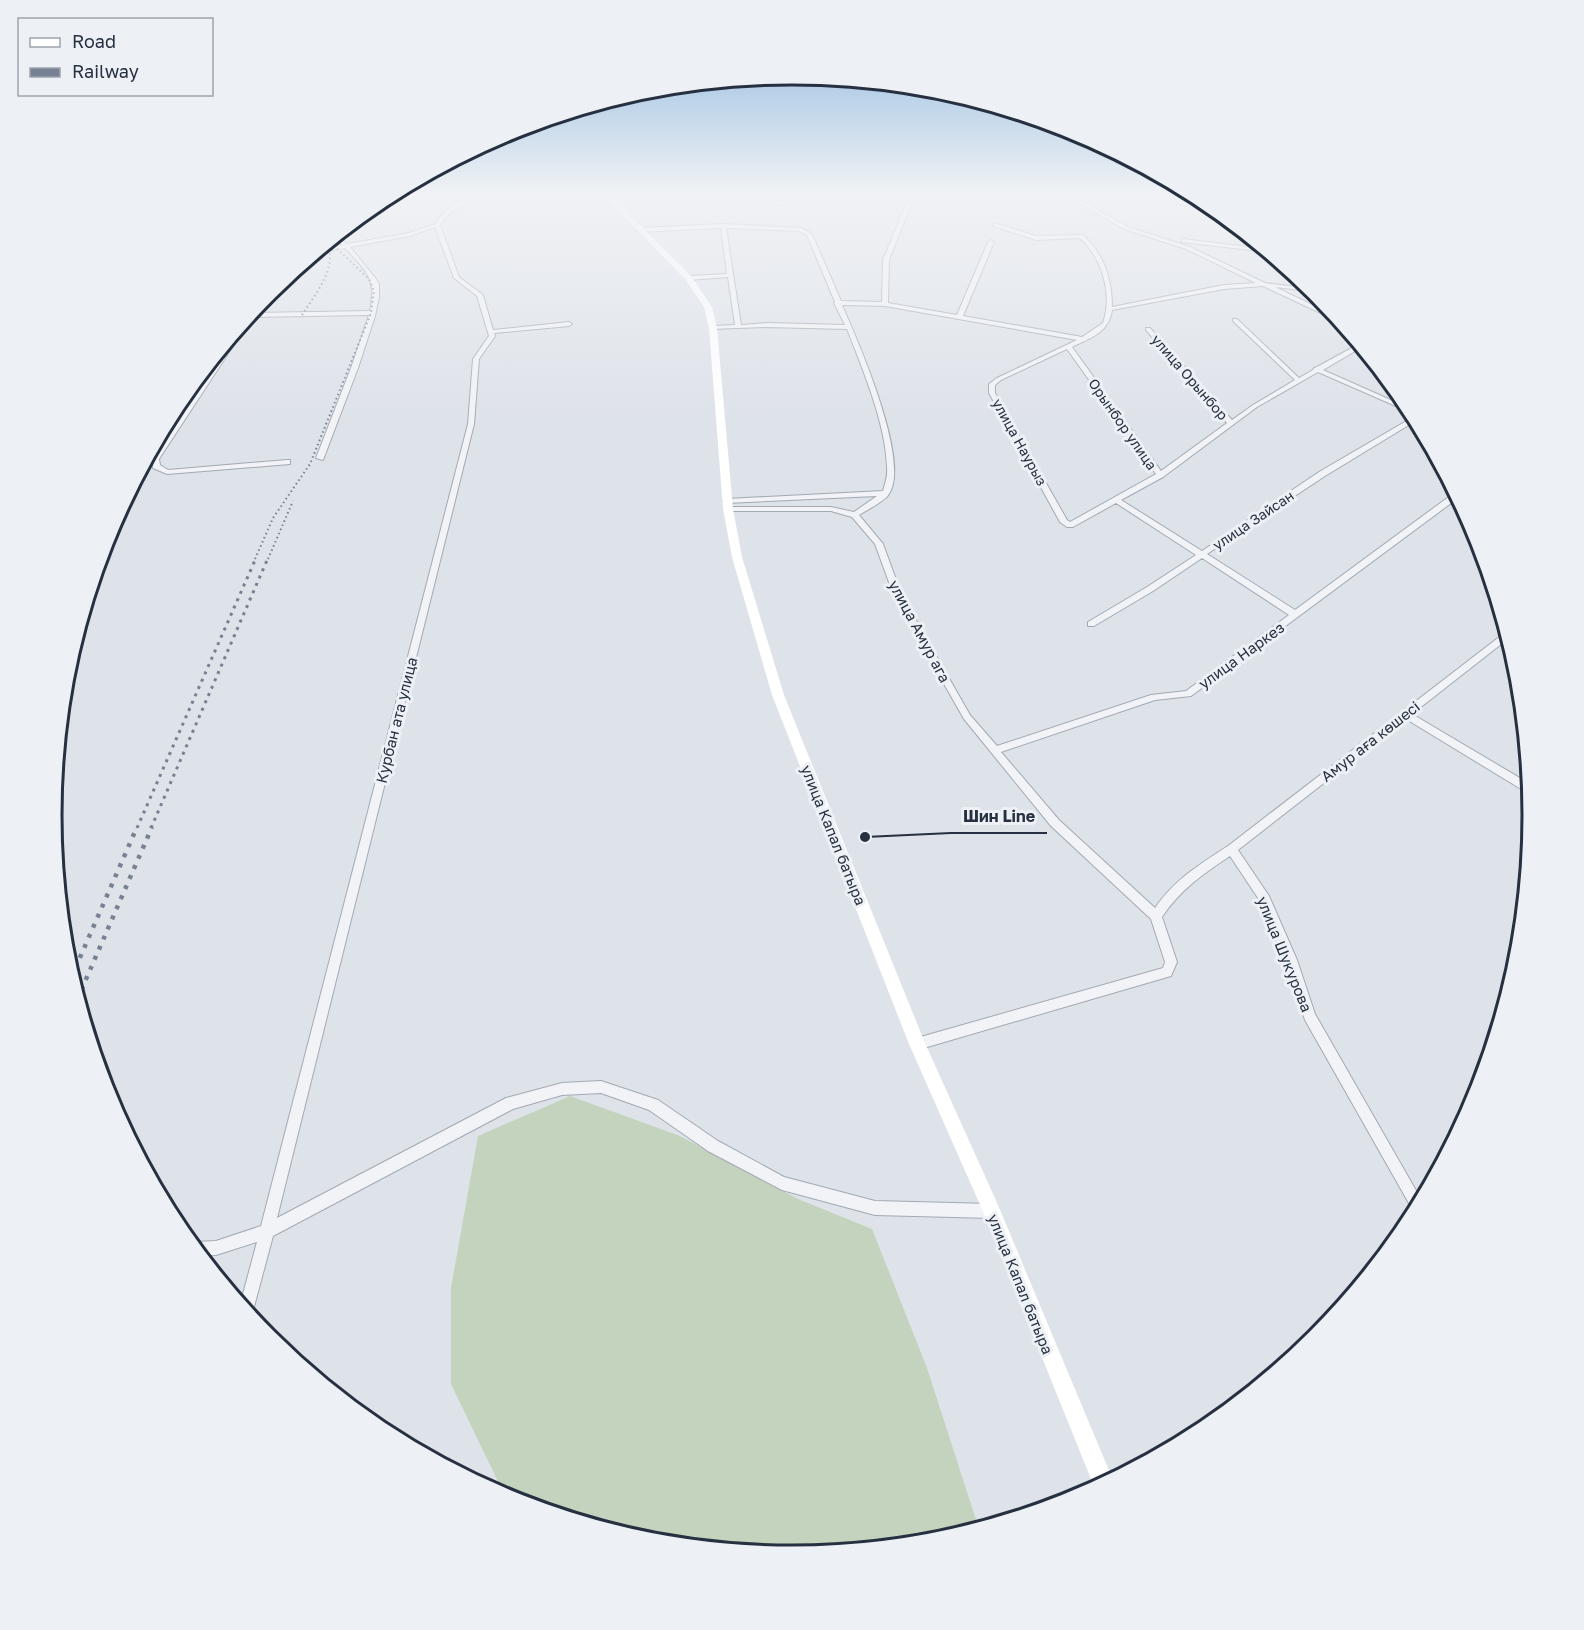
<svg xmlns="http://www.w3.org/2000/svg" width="1584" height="1630" font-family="'Golos Text',sans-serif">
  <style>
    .green { fill: #c4d3be }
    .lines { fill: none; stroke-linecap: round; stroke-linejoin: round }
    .street-casing { stroke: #a3a9b3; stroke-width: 2 }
    .street { fill: #f1f3f7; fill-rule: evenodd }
    .secondary { fill: #fff; fill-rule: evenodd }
    .rail-far2 { stroke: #768293; stroke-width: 2; stroke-dasharray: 1.5 3; stroke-linecap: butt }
    .rail-far1 { stroke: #768293; stroke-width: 3; stroke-dasharray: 3 5; stroke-linecap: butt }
    .rail { stroke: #768293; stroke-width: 4.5; stroke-dasharray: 4 7; stroke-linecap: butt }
    .labels { text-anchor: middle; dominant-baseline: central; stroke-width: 6; stroke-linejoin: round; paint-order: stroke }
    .far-street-label { font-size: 14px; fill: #263040; stroke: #edf1f6 }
    .street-label { font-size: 15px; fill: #263040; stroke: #edf1f6 }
    .rim { fill: none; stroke: #263040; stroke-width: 3 }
    .leader { fill: none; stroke: #263040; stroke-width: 2 }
    .callout-dot { fill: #263040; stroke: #edf1f6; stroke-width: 2 }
    .callout-label { font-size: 16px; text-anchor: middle; font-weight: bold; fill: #263040; stroke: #edf1f6; stroke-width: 6; stroke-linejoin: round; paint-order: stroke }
  </style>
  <rect width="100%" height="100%" fill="#dee2e9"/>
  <polygon class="green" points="570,1096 680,1136 798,1199 872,1229 927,1368 979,1529 936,1542 792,1556 647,1542 506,1498 451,1384 451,1288 478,1136"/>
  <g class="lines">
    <g class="street-casing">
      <g id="street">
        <path d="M483 192H490C469 204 455 204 440 225L459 277 483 295 493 330 569 322 572 324 569 326 494 333 495 336 479 359 474 424 277 1218 506 1098 562 1083 601 1081 658 1100 718 1141 784 1177 875 1201 992 1204 997 1206 999 1211 997 1216 992 1218 875 1215 782 1190 708 1151 649 1110 601 1093 562 1095 513 1109 273 1236 251 1318 240 1305 257 1242 216 1255 200 1256 190 1244 195 1242 216 1241 261 1226 468 424 473 359 489 336 477 296 454 278 435 227 410 236 350 247 376 279 379 284V297L375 316 358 368 323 460 316 458 351 368 369 315 252 317 159 459 160 465 168 470 287 460H290V464L167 474 153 468 151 459 250 313 370 311C377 278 367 272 345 248L314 253 318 250 342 245 333 237 337 235 347 244 409 233 435 224 444 212 453 205Z"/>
        <path d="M742 192C756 192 767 201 780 202 791 203 809 192 823 192L781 205Z"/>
        <path d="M911 192H916L889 260 888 303 957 315 988 242 991 240 994 242 963 316 1082 337 1103 323C1113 294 1102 258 1080 238L1036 240 993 226 995 223 1036 236 1083 235C1104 254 1112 279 1112 307L1224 285 1256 283 1186 249 1124 229 1084 206 1038 192H1047L1088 204 1128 227 1190 247 1265 283 1313 289 1317 292 1275 287 1337 317 1342 323 1263 286 1224 289 1112 310C1109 333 1090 338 1072 347L1161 471 1227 423 1146 330V328H1150L1232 420 1253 405 1295 380 1233 321V319H1237L1299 378 1313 370 1314 368 1317 367 1359 344 1362 347 1323 370 1411 409 1414 414 1318 372 1257 407 1163 477 1121 500 1202 551 1319 472 1415 416 1417 420 1325 476 1207 554 1295 610 1454 493H1456L1458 498 1191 696 1155 700 1001 752 1059 820 1155 908C1174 880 1200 864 1228 846L1507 631 1509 638 1412 714 1530 784 1531 793 1526 792 1406 719 1238 850 1269 896 1297 960 1315 1014 1422 1201 1415 1214 1305 1020 1285 960 1258 898 1230 856C1204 873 1180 890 1162 917L1177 962 1171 976 917 1050 913 1048 911 1044 913 1040 917 1038 1163 968 1165 962 1151 919 1051 826 964 719 894 596 875 544 852 517 831 511H728L724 509 728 507H831L854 512 877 496 727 503 723 501 727 499 883 491C885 483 888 476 887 468 886 424 863 370 847 329L767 327 711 329V327L713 326 735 325 728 277 688 280 685 278 688 276 727 274 721 228 639 232 636 230 639 228 723 224 801 228 812 234 841 301 882 302 883 260ZM726 228 798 231 807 235 835 302 834 303 845 325 767 323 741 325ZM842 305 885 306 1077 340 997 378 989 384V393L1060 522 1067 527H1073L1116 503 1196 555 1147 587 1088 622V626H1094L1153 591 1202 558 1289 615 1186 691 1151 695 997 746 970 715 902 596 883 544 859 515C867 510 885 501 889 494 911 461 857 339 842 305ZM1067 349 1156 474 1070 522 1067 520 995 393V385L1001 380Z"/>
        <polygon points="1139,192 1147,192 1222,214 1226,217"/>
        <polygon points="1183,239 1265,249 1269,252 1181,242"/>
      </g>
    </g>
    <use href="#street" class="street"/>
    <polygon class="secondary" points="600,192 607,192 691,276 712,307 717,328 733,509 742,557 784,695 925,1043 998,1205 1113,1480 1095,1489 985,1216 909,1044 772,695 732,557 723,509 709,328 704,307 685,279"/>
    <g class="rail-far2">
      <path d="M302 315C316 293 337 269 328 242"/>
      <polyline points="255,559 273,518 310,464 371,313 374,291 369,279 329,241"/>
      <polyline points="268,559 293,501"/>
    </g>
    <g class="rail-far1">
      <polyline points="137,828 256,558"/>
      <polyline points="151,828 268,558"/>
    </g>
    <g class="rail">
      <polyline points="71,978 137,827"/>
      <polyline points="77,1000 152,827"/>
    </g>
  </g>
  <linearGradient id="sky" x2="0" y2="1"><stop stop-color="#87b3dc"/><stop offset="0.46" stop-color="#f0f2f5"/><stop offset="1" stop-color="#f0f2f5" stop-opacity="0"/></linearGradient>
  <rect width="1584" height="421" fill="url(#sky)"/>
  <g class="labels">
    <g class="far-street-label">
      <text transform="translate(1190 377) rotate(49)">улица Орынбор</text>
      <text transform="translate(1123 424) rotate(55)">Орынбор улица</text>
      <text transform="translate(1020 442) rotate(61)">улица Наурыз</text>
      <text transform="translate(1253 520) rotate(-34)">улица Зайсан</text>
    </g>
    <g class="street-label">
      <text transform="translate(920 631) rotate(62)">улица Амур ага</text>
      <text transform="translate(1241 655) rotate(-36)">улица Наркез</text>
      <text transform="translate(396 720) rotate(-76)">Курбан ата улица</text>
      <text transform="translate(1370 741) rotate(-38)">Амур аға көшесі</text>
      <text transform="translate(834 835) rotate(68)">улица Капал батыра</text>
      <text transform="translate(1285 954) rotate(68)">улица Шукурова</text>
      <text transform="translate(1021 1284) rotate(68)">улица Капал батыра</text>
    </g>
  </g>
  <path d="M0 0H1584V1630H0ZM62 815a730 730 0 1 1 1460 0a730 730 0 1 1-1460 0Z" fill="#edf1f6" fill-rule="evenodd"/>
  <path class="rim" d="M62 815a730 730 0 1 1 1460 0a730 730 0 1 1-1460 0Z"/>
  <path class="leader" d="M865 837L951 833H1047"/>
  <circle class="callout-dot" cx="865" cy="837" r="6"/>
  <g class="callout-label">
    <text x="999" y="822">Шин Line</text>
  </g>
  <rect x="18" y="18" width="195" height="78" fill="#edf1f6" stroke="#9da4ad" stroke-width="1.5"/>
  <rect x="30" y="38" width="30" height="9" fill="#ffffff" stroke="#9da4ad" stroke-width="1.5"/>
  <text x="72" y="48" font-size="18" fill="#263040">Road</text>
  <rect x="30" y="68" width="30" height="9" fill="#768293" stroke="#9da4ad" stroke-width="1.5"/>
  <text x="72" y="78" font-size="18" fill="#263040">Railway</text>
</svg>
